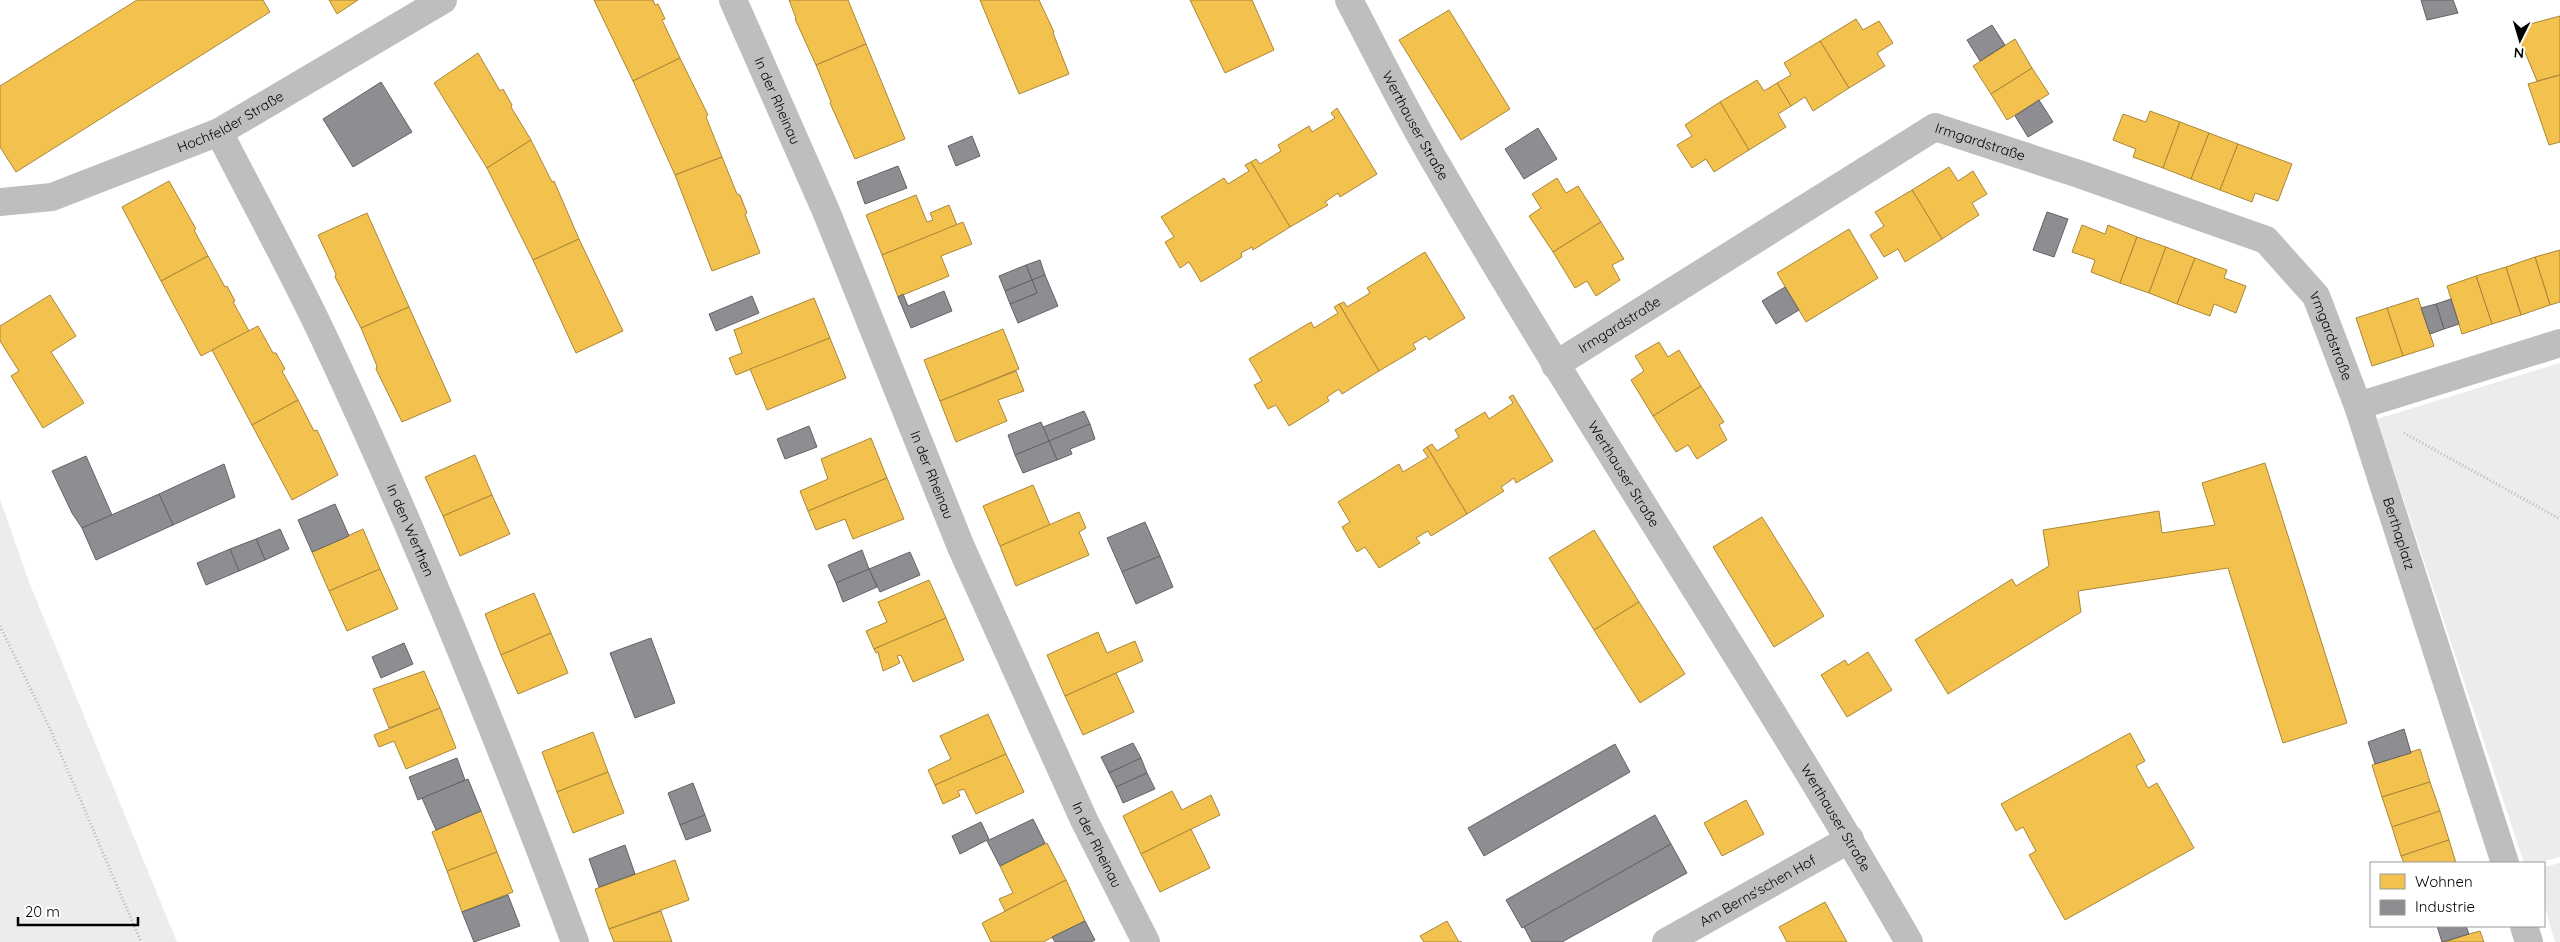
<svg xmlns="http://www.w3.org/2000/svg" width="2560" height="942" font-family="Quicksand,sans-serif">
  <style>
    .green { fill: #ececec }
    .homes { fill: #f2c14e; stroke: #a98737 }
    .industry { fill: #8d8d92; stroke: #636366 }
    .lines { fill: none; stroke-linecap: round; stroke-linejoin: round }
    .path { stroke: #b9b9b9; stroke-width: 3; stroke-dasharray: 1 2.5; stroke-linecap: butt }
    .minor { stroke: #bebebe; stroke-width: 28 }
    .labels { text-anchor: middle; dominant-baseline: central; stroke-width: 5; stroke-linejoin: round; paint-order: stroke }
    .street-label { font-size: 14px; fill: #000; stroke: #fff }
  </style>
  <rect width="100%" height="100%" fill="#fff"/>
  <g class="green">
    <polygon points="2560,363 2560,857 2537,863 2524,863 2377,419"/>
    <polygon points="0,499 29,582 177,942 0,942"/>
    <polygon points="2560,863 2560,942 2555,942 2544,904 2544,867"/>
  </g>
  <g class="homes">
    <polygon points="137,0 263,0 270,12 16,172 0,147 0,86"/>
    <polygon points="329,0 358,0 337,14"/>
    <polygon points="594,0 653,0 655,5 658,4 665,19 662,20 680,58 633,81"/>
    <polygon points="789,0 848,0 866,44 816,65 795,19 796,18"/>
    <polygon points="980,0 1039,0 1054,32 1053,33 1069,74 1019,94"/>
    <polygon points="1190,0 1252,0 1274,50 1225,73"/>
    <polygon points="1449,10 1510,109 1461,140 1399,40"/>
    <polygon points="2560,16 2560,75 2537,81 2515,28"/>
    <polygon points="1856,19 1863,30 1879,21 1893,43 1877,53 1885,66 1849,88 1820,41"/>
    <polygon points="2015,39 2032,68 1991,94 1973,66"/>
    <polygon points="1820,41 1849,88 1813,111 1805,97 1791,106 1777,83 1791,75 1784,63"/>
    <polygon points="866,44 905,139 855,159 830,103 831,102 816,65"/>
    <polygon points="478,53 500,91 503,89 512,105 511,107 531,140 487,168 434,83"/>
    <polygon points="680,58 708,115 706,117 722,157 675,175 633,81"/>
    <polygon points="2032,68 2049,94 2007,120 1991,94"/>
    <polygon points="2560,75 2560,142 2549,145 2528,84"/>
    <polygon points="1757,80 1764,91 1777,83 1791,106 1778,114 1786,127 1749,150 1720,102"/>
    <polygon points="1720,102 1749,150 1714,172 1706,159 1692,168 1677,145 1692,136 1685,125"/>
    <polygon points="1337,108 1377,174 1340,197 1338,193 1325,202 1328,205 1290,227 1251,162 1256,159 1260,164 1281,151 1278,145 1309,126 1312,132 1335,118 1331,113"/>
    <polygon points="2150,111 2180,122 2163,168 2133,157 2136,149 2113,140 2123,114 2146,122"/>
    <polygon points="2180,122 2209,133 2191,179 2163,168"/>
    <polygon points="2209,133 2238,144 2220,190 2191,179"/>
    <polygon points="531,140 552,182 554,181 579,239 533,260 487,168"/>
    <polygon points="2238,144 2292,164 2278,201 2255,193 2252,202 2220,190"/>
    <polygon points="722,157 737,194 740,195 747,213 745,214 760,253 712,271 675,175"/>
    <polygon points="1251,162 1290,227 1253,250 1252,247 1241,253 1242,257 1201,282 1189,262 1180,268 1165,242 1174,237 1161,217 1224,178 1228,184 1249,171 1245,165"/>
    <polygon points="1949,167 1958,181 1973,171 1987,194 1972,203 1979,215 1942,239 1912,190"/>
    <polygon points="1557,178 1566,193 1578,186 1601,222 1553,252 1529,216 1541,208 1532,194"/>
    <polygon points="169,181 196,229 194,230 208,256 161,281 122,207"/>
    <polygon points="1912,190 1942,239 1905,262 1898,249 1884,257 1870,235 1884,226 1875,212"/>
    <polygon points="916,195 927,222 933,220 930,213 949,205 957,225 882,255 866,215"/>
    <polygon points="367,213 409,307 361,328 335,277 336,274 318,235"/>
    <polygon points="963,222 972,244 941,256 949,276 898,297 882,255"/>
    <polygon points="1601,222 1624,259 1612,265 1620,280 1596,296 1587,281 1575,288 1553,252"/>
    <polygon points="2082,225 2105,234 2108,225 2137,237 2120,283 2091,272 2095,260 2072,252"/>
    <polygon points="1849,229 1878,278 1806,322 1777,273"/>
    <polygon points="2137,237 2166,247 2149,293 2120,283"/>
    <polygon points="579,239 623,331 576,353 533,260"/>
    <polygon points="2166,247 2195,258 2177,304 2149,293"/>
    <polygon points="2560,250 2560,302 2550,305 2535,257"/>
    <polygon points="1425,252 1465,318 1429,340 1426,336 1413,344 1416,349 1379,371 1339,304 1344,302 1347,307 1370,293 1367,288"/>
    <polygon points="208,256 225,287 227,286 235,301 233,302 249,331 201,356 161,281"/>
    <polygon points="2535,257 2550,305 2521,315 2506,267"/>
    <polygon points="2195,258 2227,270 2224,278 2246,286 2236,313 2214,304 2210,316 2177,304"/>
    <polygon points="2506,267 2521,315 2492,324 2476,276"/>
    <polygon points="2476,276 2492,324 2462,334 2447,286"/>
    <polygon points="50,295 76,336 51,352 84,403 43,428 11,376 19,371 0,341 0,326"/>
    <polygon points="814,298 830,338 736,375 729,358 742,353 734,330"/>
    <polygon points="2418,298 2434,346 2403,356 2387,308"/>
    <polygon points="1339,304 1379,371 1342,394 1339,389 1327,397 1329,401 1289,426 1276,405 1268,409 1254,385 1262,381 1249,359 1311,322 1314,328 1338,313 1334,307"/>
    <polygon points="409,307 451,401 402,422 376,369 377,366 361,328"/>
    <polygon points="2387,308 2403,356 2372,366 2356,318"/>
    <polygon points="258,326 273,353 276,353 285,369 282,371 298,400 252,425 212,350"/>
    <polygon points="1003,329 1019,369 940,401 924,360"/>
    <polygon points="830,338 846,378 767,410 750,369"/>
    <polygon points="1659,342 1668,357 1679,350 1701,386 1653,416 1631,380 1644,371 1635,356"/>
    <polygon points="1016,371 1024,391 998,400 1007,421 956,442 940,401"/>
    <polygon points="1701,386 1724,422 1719,425 1727,440 1697,459 1688,445 1676,452 1653,416"/>
    <polygon points="1513,395 1553,461 1516,483 1514,478 1501,487 1504,491 1467,514 1427,447 1432,444 1437,451 1459,437 1455,430 1485,412 1489,419 1513,403 1509,397"/>
    <polygon points="298,400 314,431 317,430 338,475 292,500 252,425"/>
    <polygon points="871,438 887,478 808,511 800,491 828,479 821,459"/>
    <polygon points="1427,447 1467,514 1431,536 1428,531 1416,538 1420,543 1379,568 1365,547 1357,552 1342,527 1350,522 1338,502 1399,464 1403,472 1428,457 1423,450"/>
    <polygon points="475,455 492,495 443,516 425,477"/>
    <polygon points="2265,463 2347,723 2283,743 2228,568 2078,591 2081,612 1948,694 1915,640 2012,579 2016,586 2049,566 2043,530 2159,511 2162,533 2215,525 2202,483"/>
    <polygon points="887,478 904,519 853,539 845,519 816,530 808,511"/>
    <polygon points="1033,485 1050,525 1000,546 983,506"/>
    <polygon points="492,495 510,534 460,556 443,516"/>
    <polygon points="1079,512 1086,528 1079,532 1089,555 1016,586 1000,546"/>
    <polygon points="1762,517 1824,616 1774,647 1713,547"/>
    <polygon points="363,529 380,569 329,591 312,552"/>
    <polygon points="1594,530 1639,602 1594,630 1549,558"/>
    <polygon points="380,569 398,609 347,631 329,591"/>
    <polygon points="929,580 946,618 874,649 866,631 887,622 878,602"/>
    <polygon points="534,593 551,633 501,655 485,614"/>
    <polygon points="1639,602 1685,674 1640,703 1594,630"/>
    <polygon points="946,618 964,660 913,682 901,655 897,656 900,663 883,671 878,652 876,653 874,649"/>
    <polygon points="1098,632 1107,653 1135,641 1143,661 1065,696 1047,655"/>
    <polygon points="551,633 568,673 518,694 501,655"/>
    <polygon points="1868,652 1892,690 1847,717 1821,675 1845,660 1848,665"/>
    <polygon points="424,671 440,708 389,728 373,689"/>
    <polygon points="1116,673 1134,712 1083,735 1065,696"/>
    <polygon points="440,708 456,748 406,769 394,741 379,747 374,735"/>
    <polygon points="988,714 1006,754 935,785 928,770 951,759 940,736"/>
    <polygon points="593,732 608,772 557,792 542,752"/>
    <polygon points="2130,733 2145,761 2136,766 2148,788 2157,783 2194,848 2065,920 2029,855 2036,851 2023,827 2016,831 2001,804"/>
    <polygon points="2420,749 2430,782 2382,797 2372,765"/>
    <polygon points="1006,754 1024,792 976,814 964,789 958,791 960,796 943,804 935,785"/>
    <polygon points="608,772 624,813 573,833 557,792"/>
    <polygon points="2430,782 2440,811 2392,827 2382,797"/>
    <polygon points="1172,791 1182,810 1211,795 1220,815 1141,854 1123,816"/>
    <polygon points="1746,800 1764,834 1722,856 1704,823"/>
    <polygon points="481,811 497,852 447,871 432,832"/>
    <polygon points="2440,811 2449,840 2401,856 2392,827"/>
    <polygon points="1191,829 1210,868 1160,892 1141,854"/>
    <polygon points="2449,840 2456,863 2404,863 2401,856"/>
    <polygon points="1047,843 1066,880 1005,911 999,899 1013,893 1000,866"/>
    <polygon points="497,852 513,892 462,912 447,871"/>
    <polygon points="675,860 689,900 609,929 595,889"/>
    <polygon points="1066,880 1085,921 1043,942 991,942 982,923"/>
    <polygon points="1825,902 1847,942 1787,942 1779,927"/>
    <polygon points="661,911 672,942 614,942 609,929"/>
    <polygon points="1447,921 1459,942 1462,942 1424,942 1420,936"/>
    <polygon points="2480,931 2484,942 2445,942 2469,934"/>
  </g>
  <g class="industry">
    <polygon points="2421,0 2453,0 2458,13 2427,20"/>
    <polygon points="1992,25 2005,45 1980,61 1967,40"/>
    <polygon points="381,82 412,132 353,167 323,119"/>
    <polygon points="2039,100 2053,122 2028,137 2015,116"/>
    <polygon points="1538,128 1557,159 1524,179 1505,149"/>
    <polygon points="972,136 980,156 956,166 948,146"/>
    <polygon points="898,166 907,188 865,204 857,182"/>
    <polygon points="2047,212 2068,219 2054,257 2033,250"/>
    <polygon points="1040,260 1045,275 1032,280 1026,265"/>
    <polygon points="1026,265 1032,280 1005,291 999,276"/>
    <polygon points="1045,275 1058,306 1018,323 1010,304 1037,293 1032,280"/>
    <polygon points="1032,280 1037,293 1010,304 1005,291"/>
    <polygon points="1785,287 1799,310 1776,324 1762,301"/>
    <polygon points="944,291 952,311 911,328 898,297 903,294 908,306"/>
    <polygon points="752,296 759,313 716,331 709,314"/>
    <polygon points="2451,299 2459,324 2444,329 2436,304"/>
    <polygon points="2436,304 2444,329 2430,334 2421,308"/>
    <polygon points="1084,411 1090,424 1049,441 1043,427"/>
    <polygon points="1041,422 1049,441 1015,455 1008,435"/>
    <polygon points="1090,424 1095,439 1070,449 1072,454 1057,460 1049,441"/>
    <polygon points="809,426 817,447 785,459 777,439"/>
    <polygon points="1049,441 1057,460 1023,473 1015,455"/>
    <polygon points="86,456 112,515 82,528 72,513 52,471"/>
    <polygon points="224,464 235,497 173,525 159,494"/>
    <polygon points="159,494 173,525 96,560 82,528"/>
    <polygon points="335,504 349,536 312,552 298,520"/>
    <polygon points="1145,522 1160,556 1122,572 1107,538"/>
    <polygon points="280,529 289,549 265,560 256,539"/>
    <polygon points="256,539 265,560 239,571 230,549"/>
    <polygon points="230,549 239,571 206,585 197,563"/>
    <polygon points="862,550 869,569 836,583 828,565"/>
    <polygon points="910,552 920,575 880,592 869,569"/>
    <polygon points="1160,556 1173,587 1136,604 1122,572"/>
    <polygon points="869,569 877,587 843,602 836,583"/>
    <polygon points="651,638 675,703 635,718 610,653"/>
    <polygon points="404,643 413,664 381,678 372,657"/>
    <polygon points="2404,729 2411,753 2375,764 2368,742"/>
    <polygon points="1133,743 1141,758 1109,773 1101,757"/>
    <polygon points="1615,744 1630,772 1484,856 1468,828"/>
    <polygon points="457,758 465,780 418,800 409,777"/>
    <polygon points="1141,758 1147,773 1116,787 1109,773"/>
    <polygon points="1147,773 1155,789 1123,803 1116,787"/>
    <polygon points="468,779 481,811 436,830 422,798"/>
    <polygon points="693,783 705,815 680,825 668,793"/>
    <polygon points="705,815 711,831 686,840 680,825"/>
    <polygon points="1655,815 1671,844 1522,928 1506,900"/>
    <polygon points="1033,819 1045,843 1000,866 987,841"/>
    <polygon points="981,822 989,839 960,854 952,836"/>
    <polygon points="1671,844 1687,873 1562,942 1532,942 1524,927"/>
    <polygon points="625,845 635,874 599,887 589,859"/>
    <polygon points="508,895 520,926 474,942 462,912"/>
    <polygon points="1085,921 1095,940 1091,942 1055,942 1052,937"/>
    <polygon points="2437,926 2466,926 2469,934 2442,942"/>
  </g>
  <g class="lines">
    <g class="path">
      <polyline points="2404,433 2560,519"/>
      <polyline points="0,626 51,731 141,942"/>
    </g>
    <g class="minor">
      <path id="s1" d="M733 0 826 211 961 547 1084 820 1146 942"/>
      <path id="s2" d="M1349 0C1379 57 1407 115 1440 170 1591 431 1759 681 1909 942"/>
      <path id="s3" d="M219 132C254 201 293 271 326 342 418 538 499 739 575 942"/>
      <path id="s4" d="M0 202 52 197 219 132 443 0"/>
      <path id="s5" d="M1555 365 1935 127 2079 174 2266 240 2316 296 2358 406 2505 863"/>
      <polyline points="2358,406 2560,343"/>
      <polyline points="2524,926 2529,942"/>
      <path id="s6" d="M1666 942 1850 839"/>
    </g>
  </g>
  <g class="labels">
    <g class="street-label">
      <text stroke="none"><textPath href="#s1" startOffset="110">In der Rheinau</textPath></text>
      <text stroke="none"><textPath href="#s4" startOffset="246">Hochfelder Straße</textPath></text>
      <text stroke="none"><textPath href="#s2" startOffset="142">Werthauser Straße</textPath></text>
      <text stroke="none"><textPath href="#s5" startOffset="496">Irmgardstraße</textPath></text>
      <text stroke="none"><textPath href="#s5" startOffset="76">Irmgardstraße</textPath></text>
      <text stroke="none"><textPath href="#s5" startOffset="916">Irmgardstraße</textPath></text>
      <text stroke="none"><textPath href="#s2" startOffset="548">Werthauser Straße</textPath></text>
      <text stroke="none"><textPath href="#s1" startOffset="515">In der Rheinau</textPath></text>
      <text stroke="none"><textPath href="#s3" startOffset="442">In den Werthen</textPath></text>
      <text stroke="none"><textPath href="#s5" startOffset="1125">Berthaplatz</textPath></text>
      <text stroke="none"><textPath href="#s2" startOffset="952">Werthauser Straße</textPath></text>
      <text stroke="none"><textPath href="#s1" startOffset="920">In der Rheinau</textPath></text>
      <text stroke="none"><textPath href="#s6" startOffset="105">Am Berns'schen Hof</textPath></text>
    </g>
  </g>
  <rect x="2370" y="862" width="175" height="65" fill="#ffffff" stroke="#999999"/>
  <rect x="2380" y="874" width="25" height="15" fill="#f2c14e" stroke="#999999"/>
  <text x="2415" y="887" font-size="15" fill="#000000">Wohnen</text>
  <rect x="2380" y="900" width="25" height="15" fill="#8d8d92" stroke="#999999"/>
  <text x="2415" y="912" font-size="15" fill="#000000">Industrie</text>
  <g transform="translate(2520 40) rotate(185)" stroke="#ffffff" stroke-width="4" paint-order="stroke">
  <path d="M0-4L9 19L0 12L-9 19Z" fill="#000000"/>
  <text y="-8" font-size="14" font-weight="bold" text-anchor="middle" fill="#000000">N</text>
  </g>
  <path d="M18 917v8h120v-8" fill="none" stroke="#000000" stroke-width="2.5"/>
  <text x="25" y="917" font-size="15" fill="#000000" stroke="#ffffff" stroke-width="4" paint-order="stroke">20 m</text>
</svg>
